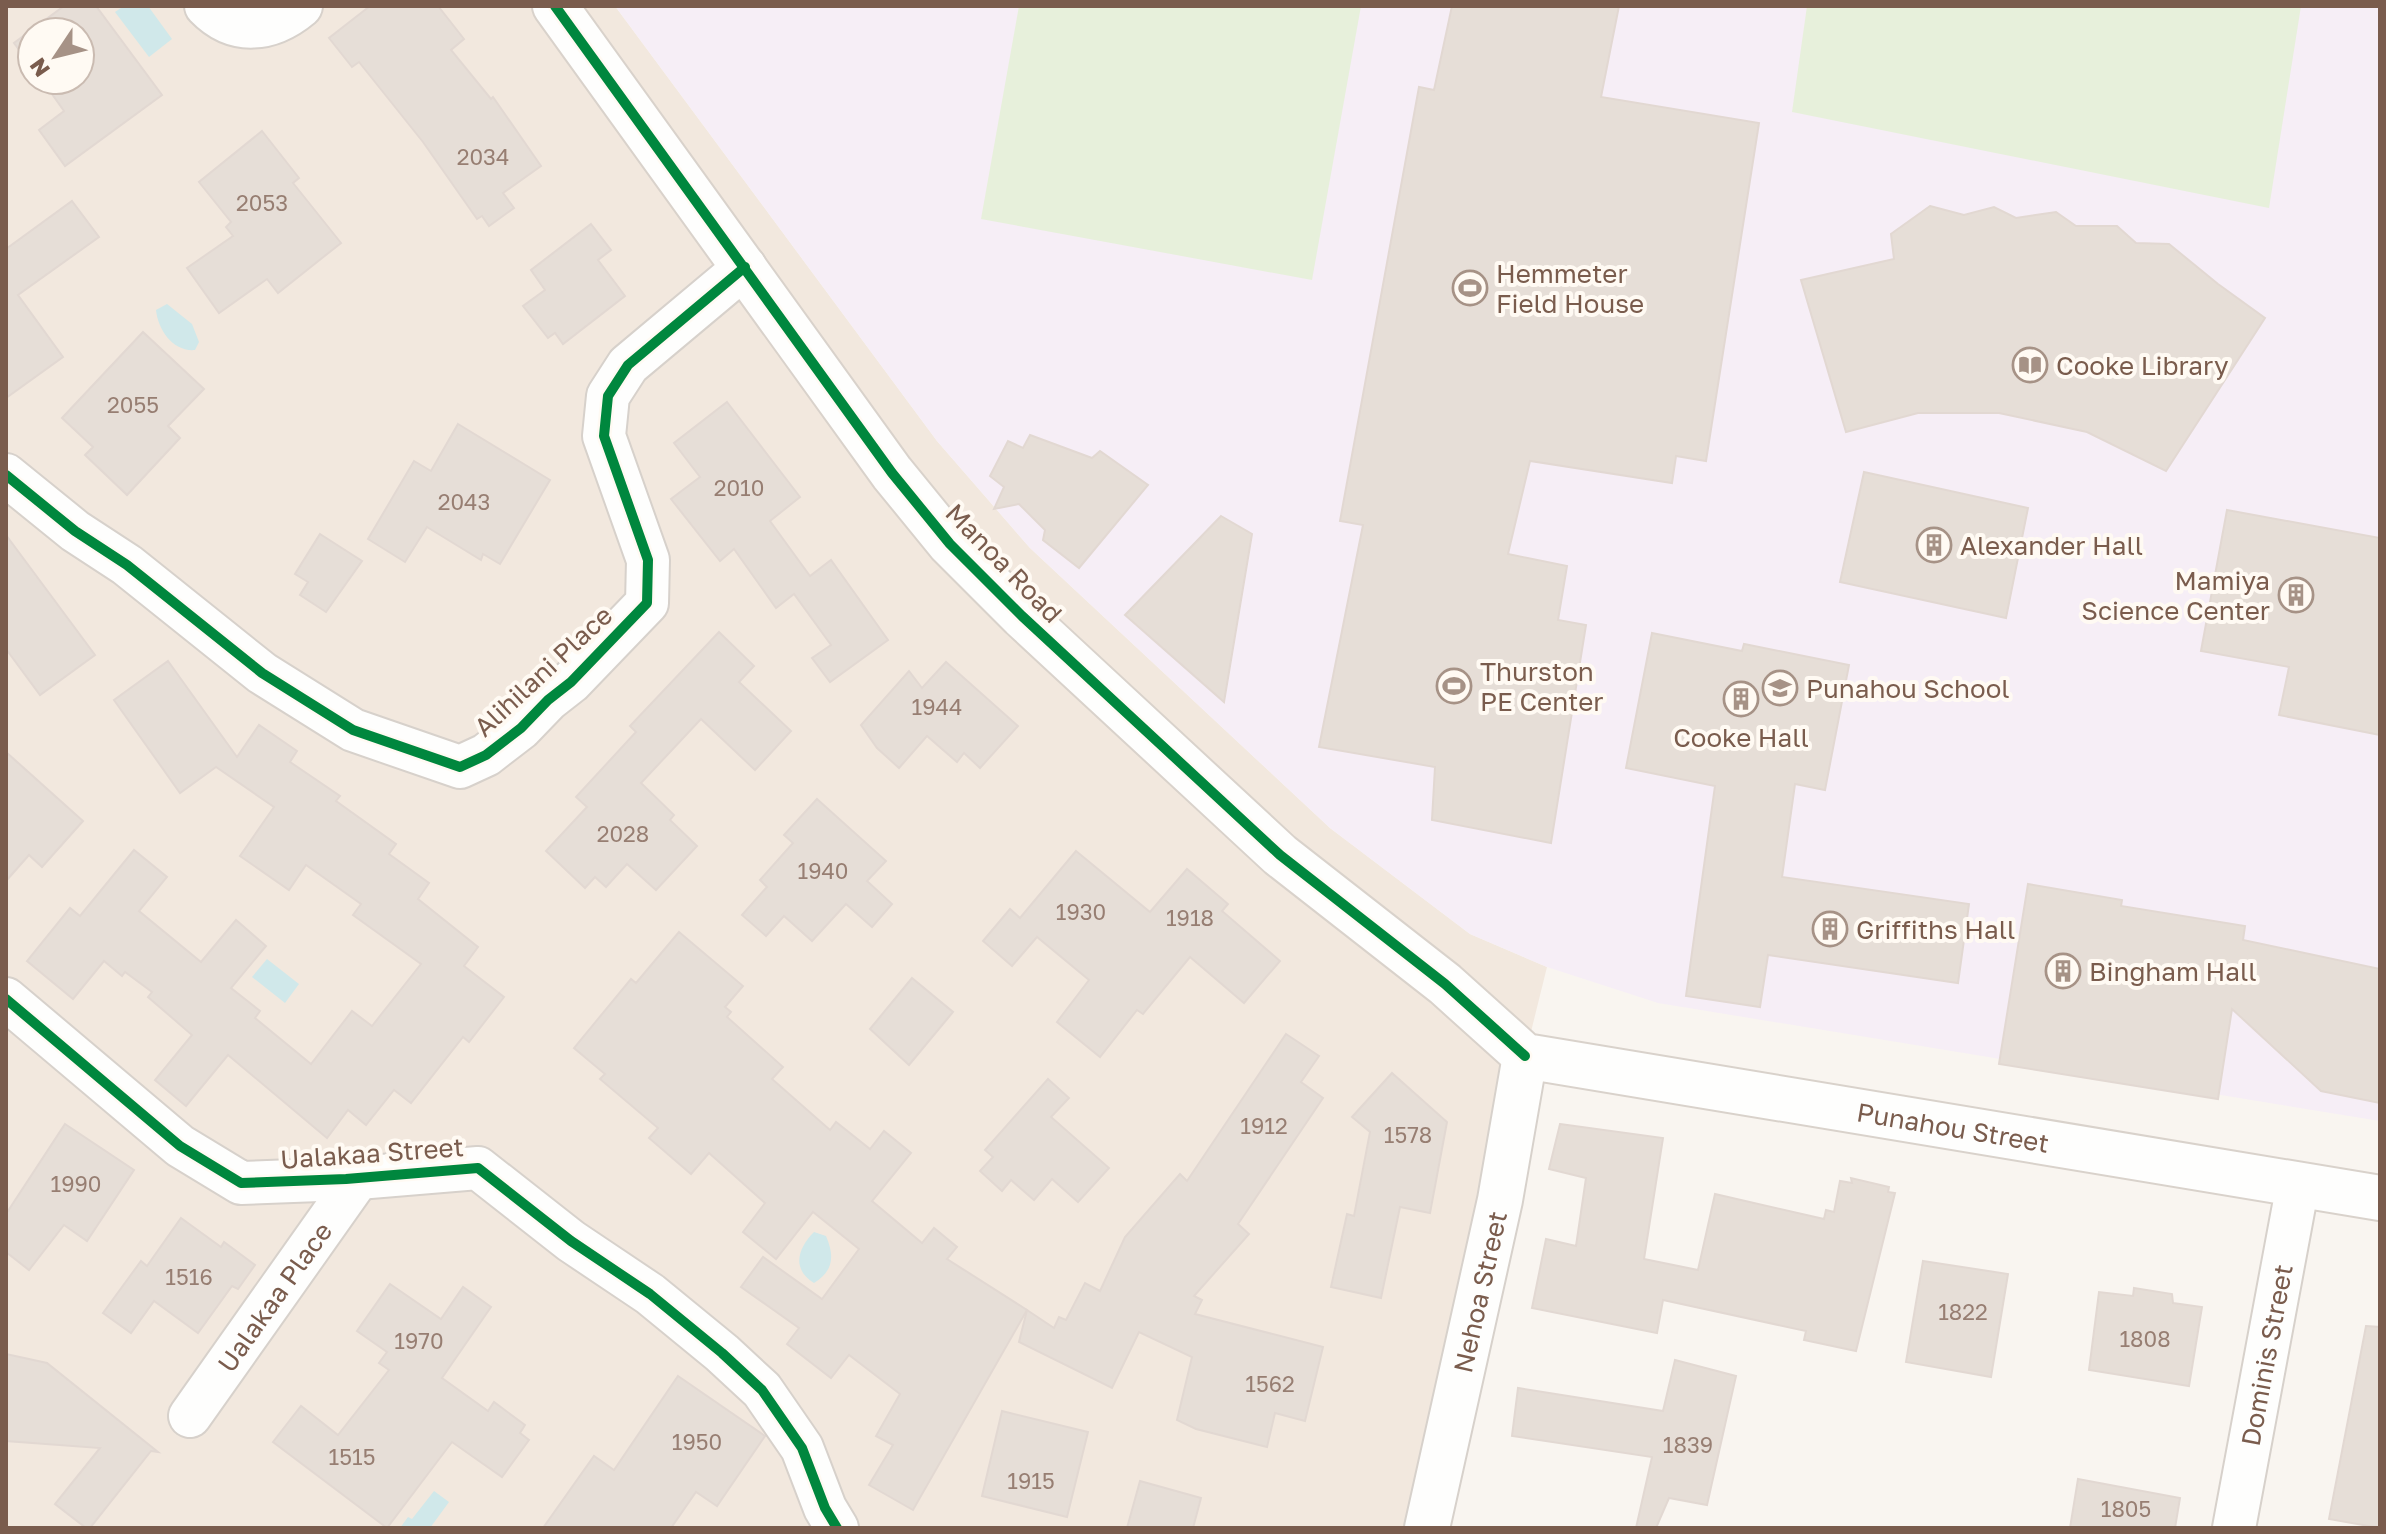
<svg xmlns="http://www.w3.org/2000/svg" width="2386" height="1534" font-family="'Golos Text',sans-serif">
  <style>
    .residential { fill: #f2e8de; fill-rule: evenodd }
    .education { fill: #f6eef6 }
    .green { fill: #e7f0db }
    .water { fill: #d0e8ea }
    .building { fill: #e6ded7; stroke: #e2d8d2; stroke-width: 2 }
    .lines { fill: none; stroke-linecap: round; stroke-linejoin: round }
    .minor-casing { stroke: #d7d1cb; stroke-width: 46 }
    .tertiary-casing { stroke: #d7d1cb; stroke-width: 48 }
    .secondary-casing { stroke: #d9d2cb; stroke-width: 48 }
    .minor { stroke: #fefefd; stroke-width: 42 }
    .tertiary { stroke: #fefefd; stroke-width: 44 }
    .secondary { stroke: #fefefd; stroke-width: 44 }
    .cycleway-casing { stroke: #fffaf3; stroke-width: 15 }
    .cycleway { stroke: #00873e; stroke-width: 10 }
    .labels { text-anchor: middle; dominant-baseline: central; stroke-width: 8; stroke-linejoin: round; paint-order: stroke }
    .number-label { font-size: 22px; fill: #977e72 }
    .poi-label { font-size: 26px; fill: #7a5c4d; stroke: #fffaf3; text-anchor: start }
    .street-label { font-size: 26px; fill: #7a5c4d; stroke: #fffaf3 }
  </style>
  <rect width="100%" height="100%" fill="#f9f5f0"/>
  <path class="residential" d="M6 6H615L937 441 1030 548 1330 828 1470 934 1547 967 1525 1056 1427 1528H6ZM32 32H80V80H32Z"/>
  <polygon class="education" points="615,6 2380,6 2380,1121 1658,1003 1547,967 1470,934 1330,828 1030,548 937,441"/>
  <g class="green">
    <polygon points="1019,6 1361,6 1312,280 981,219"/>
    <polygon points="1807,6 2301,6 2269,208 1792,112"/>
  </g>
  <g class="water">
    <polygon points="124,6 148,6 172,39 149,57 115,12"/>
    <path d="M167 304 192 324 199 342 195 350C173 352 158 330 156 310Z"/>
    <polygon points="267,959 299,984 285,1003 252,977"/>
    <path d="M814 1232 826 1236C835 1257 833 1271 814 1283 791 1269 798 1248 814 1232Z"/>
    <polygon points="434,1491 449,1502 430,1528 400,1528 408,1517 412,1519"/>
  </g>
  <g class="building">
    <polygon points="64,6 96,6 162,95 65,166 39,130 64,111 42,80 80,80 80,32 32,32 32,67 14,43"/>
    <polygon points="370,6 438,6 464,39 451,50 491,99 493,97 541,166 503,193 514,208 489,226 482,216 477,219 423,142 359,62 352,67 329,38"/>
    <polygon points="1452,6 1619,6 1601,97 1759,123 1706,461 1676,456 1672,483 1530,461 1508,554 1567,566 1558,620 1586,625 1551,843 1432,820 1435,767 1319,747 1363,525 1340,521 1419,87 1434,90"/>
    <polygon points="262,131 299,178 293,183 341,243 278,293 267,279 219,313 187,268 233,236 226,227 231,222 199,182"/>
    <polygon points="72,201 99,237 18,295 63,357 6,398 6,249"/>
    <polygon points="1930,206 1964,215 1994,207 2016,218 2056,212 2076,226 2117,226 2136,243 2169,244 2218,284 2265,318 2166,471 2087,432 1999,413 1918,413 1846,432 1801,280 1894,259 1891,234"/>
    <polygon points="591,224 611,250 598,260 625,296 563,344 555,333 548,338 523,306 545,290 531,270"/>
    <polygon points="143,332 204,389 168,426 180,438 127,495 85,455 93,447 62,418"/>
    <polygon points="727,402 800,497 770,521 810,576 831,560 888,640 830,682 812,658 831,645 794,594 776,608 734,549 720,561 671,499 700,477 674,443"/>
    <polygon points="458,424 550,480 500,564 483,554 481,560 427,527 405,562 368,539 414,461 431,471"/>
    <polygon points="1030,435 1092,458 1100,451 1148,485 1079,568 1043,540 1045,530 1019,504 994,509 1004,487 990,476 1008,441 1023,448"/>
    <polygon points="1864,472 2028,508 2006,618 1840,582"/>
    <polygon points="2227,510 2380,538 2380,735 2279,715 2289,667 2201,651"/>
    <polygon points="1221,516 1252,534 1224,702 1125,615"/>
    <polygon points="320,534 362,561 326,612 300,595 308,582 295,574"/>
    <polygon points="6,535 95,655 40,695 6,649"/>
    <polygon points="719,632 754,666 739,682 791,731 755,770 701,719 641,783 674,815 670,820 697,846 656,890 627,864 606,887 595,877 585,888 546,851 587,807 576,797 636,732 630,726"/>
    <polygon points="1652,633 1742,651 1744,644 1849,665 1825,790 1795,784 1782,877 1969,904 1958,983 1768,955 1760,1007 1686,996 1715,786 1626,768"/>
    <polygon points="168,661 237,757 259,725 297,751 290,762 340,796 336,801 396,844 389,854 429,883 418,899 478,947 464,966 504,997 469,1042 463,1037 411,1103 394,1090 366,1125 348,1110 327,1138 228,1055 186,1106 155,1080 192,1035 148,997 152,992 125,972 122,976 104,961 73,999 27,961 70,908 80,916 134,850 167,877 139,911 201,962 236,920 266,946 231,988 260,1011 255,1018 311,1064 352,1011 372,1026 421,964 353,915 361,904 306,865 289,890 240,856 274,807 216,767 180,793 114,700"/>
    <polygon points="946,662 1018,726 980,768 964,753 957,762 927,736 899,768 877,748 861,725 909,671 922,688"/>
    <polygon points="6,752 83,821 42,867 29,855 6,881"/>
    <polygon points="817,799 886,861 867,881 892,904 872,927 846,904 812,941 784,916 766,936 742,915 767,887 760,880 793,843 784,835"/>
    <polygon points="1076,851 1150,912 1187,869 1228,904 1222,911 1280,961 1244,1003 1190,957 1143,1014 1137,1010 1100,1057 1057,1022 1089,980 1037,937 1012,966 983,941 1010,909 1020,918"/>
    <polygon points="2028,884 2122,900 2121,906 2245,926 2243,940 2380,969 2380,1103 2321,1091 2232,1009 2218,1099 1999,1064"/>
    <polygon points="679,932 743,986 725,1007 731,1012 727,1017 783,1067 772,1079 830,1130 836,1122 870,1149 884,1131 911,1153 872,1201 922,1243 934,1228 957,1247 947,1259 1027,1310 913,1510 869,1485 893,1445 876,1436 900,1394 849,1355 831,1378 787,1344 799,1328 741,1287 763,1257 822,1299 859,1249 813,1212 776,1259 743,1232 765,1203 709,1153 691,1174 649,1138 658,1128 600,1079 605,1074 574,1048 631,979 636,983"/>
    <polygon points="912,978 953,1012 909,1065 870,1029"/>
    <polygon points="1286,1034 1319,1056 1301,1082 1323,1098 1238,1224 1249,1234 1194,1296 1202,1300 1195,1314 1323,1347 1305,1421 1275,1413 1267,1447 1196,1429 1177,1420 1192,1357 1139,1332 1112,1388 1019,1342 1027,1310 1054,1328 1059,1317 1066,1320 1085,1283 1100,1291 1125,1237 1180,1174 1187,1181"/>
    <polygon points="1392,1073 1447,1122 1430,1213 1400,1207 1381,1298 1331,1287 1347,1214 1354,1216 1370,1132 1352,1117"/>
    <polygon points="1048,1079 1069,1098 1051,1117 1109,1168 1078,1202 1052,1179 1034,1200 1011,1180 1002,1191 980,1171 993,1157 985,1150"/>
    <polygon points="65,1124 134,1170 87,1241 64,1225 29,1270 6,1252 6,1214"/>
    <polygon points="1560,1124 1663,1138 1644,1259 1698,1270 1715,1194 1824,1219 1826,1210 1834,1212 1840,1181 1852,1183 1851,1178 1889,1187 1888,1192 1895,1193 1856,1351 1804,1340 1806,1331 1663,1300 1657,1333 1532,1308 1546,1239 1576,1246 1586,1178 1549,1169"/>
    <polygon points="181,1218 221,1247 224,1242 255,1265 238,1289 232,1286 198,1333 154,1301 131,1333 103,1313 141,1261 147,1266"/>
    <polygon points="1923,1261 2008,1274 1991,1377 1906,1362"/>
    <polygon points="390,1284 441,1319 463,1287 491,1307 442,1378 488,1411 494,1402 525,1425 520,1433 529,1440 502,1477 452,1442 387,1528 273,1442 301,1406 338,1435 389,1370 379,1363 387,1352 357,1331"/>
    <polygon points="2134,1288 2172,1294 2173,1303 2202,1307 2189,1386 2089,1370 2099,1292 2133,1296"/>
    <polygon points="2366,1326 2380,1327 2380,1528 2329,1519"/>
    <polygon points="6,1354 47,1363 158,1452 151,1451 90,1528 86,1528 55,1504 100,1448 6,1441"/>
    <polygon points="1675,1360 1736,1376 1707,1505 1669,1498 1656,1528 1636,1528 1652,1457 1512,1436 1518,1388 1663,1411"/>
    <polygon points="678,1376 765,1436 717,1506 696,1492 671,1528 543,1528 594,1456 614,1470"/>
    <polygon points="1002,1411 1088,1432 1067,1517 982,1496"/>
    <polygon points="2078,1479 2180,1498 2175,1528 2070,1528"/>
    <polygon points="1140,1481 1201,1498 1193,1528 1127,1528"/>
  </g>
  <g class="lines">
    <g class="minor-casing">
      <g id="minor">
        <path d="M206 6C235 36 271 31 301 6"/>
        <polyline points="6,475 75,531 127,565 262,673 353,730 460,767 486,755 521,728 548,700 571,682 647,603 648,560 604,436 608,396 628,365 745,267"/>
        <polyline points="6,999 180,1146 241,1183 346,1179 478,1168 571,1241 650,1294 722,1353 762,1390 802,1448 825,1508 837,1528"/>
        <path id="s1" d="M190 1416 359 1177"/>
        <path id="s2" d="M2234 1528 2298 1184"/>
      </g>
    </g>
    <g class="tertiary-casing">
      <g id="tertiary">
        <path id="s3" d="M1427 1528 1500 1200 1525 1056"/>
      </g>
    </g>
    <g class="secondary-casing">
      <g id="secondary">
        <path id="s4" d="M555 6 892 473 950 544 1022 616 1280 855 1445 984 1525 1056 2380 1198"/>
      </g>
    </g>
    <use href="#minor" class="minor"/>
    <use href="#tertiary" class="tertiary"/>
    <use href="#secondary" class="secondary"/>
    <g class="cycleway-casing">
      <g id="cycleway">
        <polyline points="555,6 892,473 950,544 1022,616 1280,855 1445,984 1525,1056"/>
        <polyline points="6,475 75,531 127,565 262,673 353,730 460,767 486,755 521,728 548,700 571,682 647,603 648,560 604,436 608,396 628,365 745,267"/>
        <polyline points="6,999 180,1146 241,1183 346,1179 478,1168 571,1241 650,1294 722,1353 762,1390 802,1448 825,1508 837,1528"/>
      </g>
    </g>
    <use href="#cycleway" class="cycleway"/>
  </g>
  <defs>
    <g id="stadium-ring" transform="scale(1.8)"><circle r="9.5" fill="#fffaf3" stroke="#a69286" stroke-width="1.5"/><path d="M0-5a6.5 5 0 1 0 0 10a6.5 5 0 1 0 0-10ZM-3.5-1.8h7v3.6h-7Z" fill="#a69286"/></g>
    <g id="library-ring" transform="scale(1.8)"><circle r="9.5" fill="#fffaf3" stroke="#a69286" stroke-width="1.5"/><path d="M-6-4Q-3-5.5-.7-3.5V5Q-3 3-6 4ZM6-4Q3-5.5 .7-3.5V5Q3 3 6 4Z" fill="#a69286"/></g>
    <g id="building-ring" transform="scale(1.8)"><circle r="9.5" fill="#fffaf3" stroke="#a69286" stroke-width="1.5"/><path d="M-4-6H4V6H1V3H-1V6H-4ZM-2.5-4.3h1.7v1.8h-1.7ZM.8-4.3h1.7v1.8H.8ZM-2.5-1h1.7V.8h-1.7ZM.8-1h1.7V.8H.8Z" fill="#a69286"/></g>
    <g id="school-ring" transform="scale(1.8)"><circle r="9.5" fill="#fffaf3" stroke="#a69286" stroke-width="1.5"/><path d="M0-5L7-2L0 1L-7-2ZM-4 1L0 2.5L4 1V4Q0 6-4 4Z" fill="#a69286"/></g>
  </defs>
  <g fill-rule="evenodd">
    <use href="#stadium-ring" x="1470" y="288"/>
    <use href="#library-ring" x="2030" y="365"/>
    <use href="#building-ring" x="1934" y="545"/>
    <use href="#building-ring" x="2296" y="595"/>
    <use href="#stadium-ring" x="1454" y="686"/>
    <use href="#school-ring" x="1780" y="688"/>
    <use href="#building-ring" x="1741" y="699"/>
    <use href="#building-ring" x="1830" y="929"/>
    <use href="#building-ring" x="2063" y="971"/>
  </g>
  <g class="labels">
    <g class="number-label">
      <text x="483" y="156">2034</text>
      <text x="262" y="202">2053</text>
      <text x="133" y="404">2055</text>
      <text x="739" y="487">2010</text>
      <text x="464" y="501">2043</text>
      <text x="937" y="706">1944</text>
      <text x="623" y="833">2028</text>
      <text x="823" y="870">1940</text>
      <text x="1081" y="911">1930</text>
      <text x="1190" y="917">1918</text>
      <text x="1264" y="1125">1912</text>
      <text x="1408" y="1134">1578</text>
      <text x="76" y="1183">1990</text>
      <text x="189" y="1276">1516</text>
      <text x="1963" y="1311">1822</text>
      <text x="2145" y="1338">1808</text>
      <text x="419" y="1340">1970</text>
      <text x="1270" y="1383">1562</text>
      <text x="697" y="1441">1950</text>
      <text x="1688" y="1444">1839</text>
      <text x="352" y="1456">1515</text>
      <text x="1031" y="1480">1915</text>
      <text x="2126" y="1508">1805</text>
    </g>
    <g class="poi-label">
      <text x="1496" y="273">Hemmeter<tspan x="1496" dy="30">Field House</tspan></text>
      <text x="2056" y="365">Cooke Library</text>
      <text x="1960" y="545">Alexander Hall</text>
      <text x="2270" y="580" text-anchor="end">Mamiya<tspan x="2270" dy="30">Science Center</tspan></text>
      <text x="1480" y="671">Thurston<tspan x="1480" dy="30">PE Center</tspan></text>
      <text x="1806" y="688">Punahou School</text>
      <text x="1741" y="737" text-anchor="middle">Cooke Hall</text>
      <text x="1856" y="929">Griffiths Hall</text>
      <text x="2089" y="971">Bingham Hall</text>
    </g>
    <g class="street-label">
      <text transform="translate(1004 563) rotate(46)">Manoa Road</text>
      <text transform="translate(543 671) rotate(-43)">Alihilani Place</text>
      <text stroke="none"><textPath href="#s4" startOffset="1872">Punahou Street</textPath></text>
      <text transform="translate(372 1153) rotate(-4)">Ualakaa Street</text>
      <text stroke="none"><textPath href="#s3" startOffset="242">Nehoa Street</textPath></text>
      <text stroke="none"><textPath href="#s1" startOffset="146">Ualakaa Place</textPath></text>
      <text stroke="none"><textPath href="#s2" startOffset="176">Dominis Street</textPath></text>
    </g>
  </g>
  <rect width="2386" height="1534" fill="none" stroke="#7a5c4d" stroke-width="16"/>
  <g transform="translate(56 56) rotate(235)"><circle r="38" fill="#fffaf3" stroke="#cabbb1" stroke-width="2"/>
  <path d="M0-6L14 30L0 20L-14 30Z" fill="#a69286"/>
  <text y="-12" font-size="22" font-weight="bold" text-anchor="middle" fill="#7a5c4d">N</text>
  </g>
</svg>
